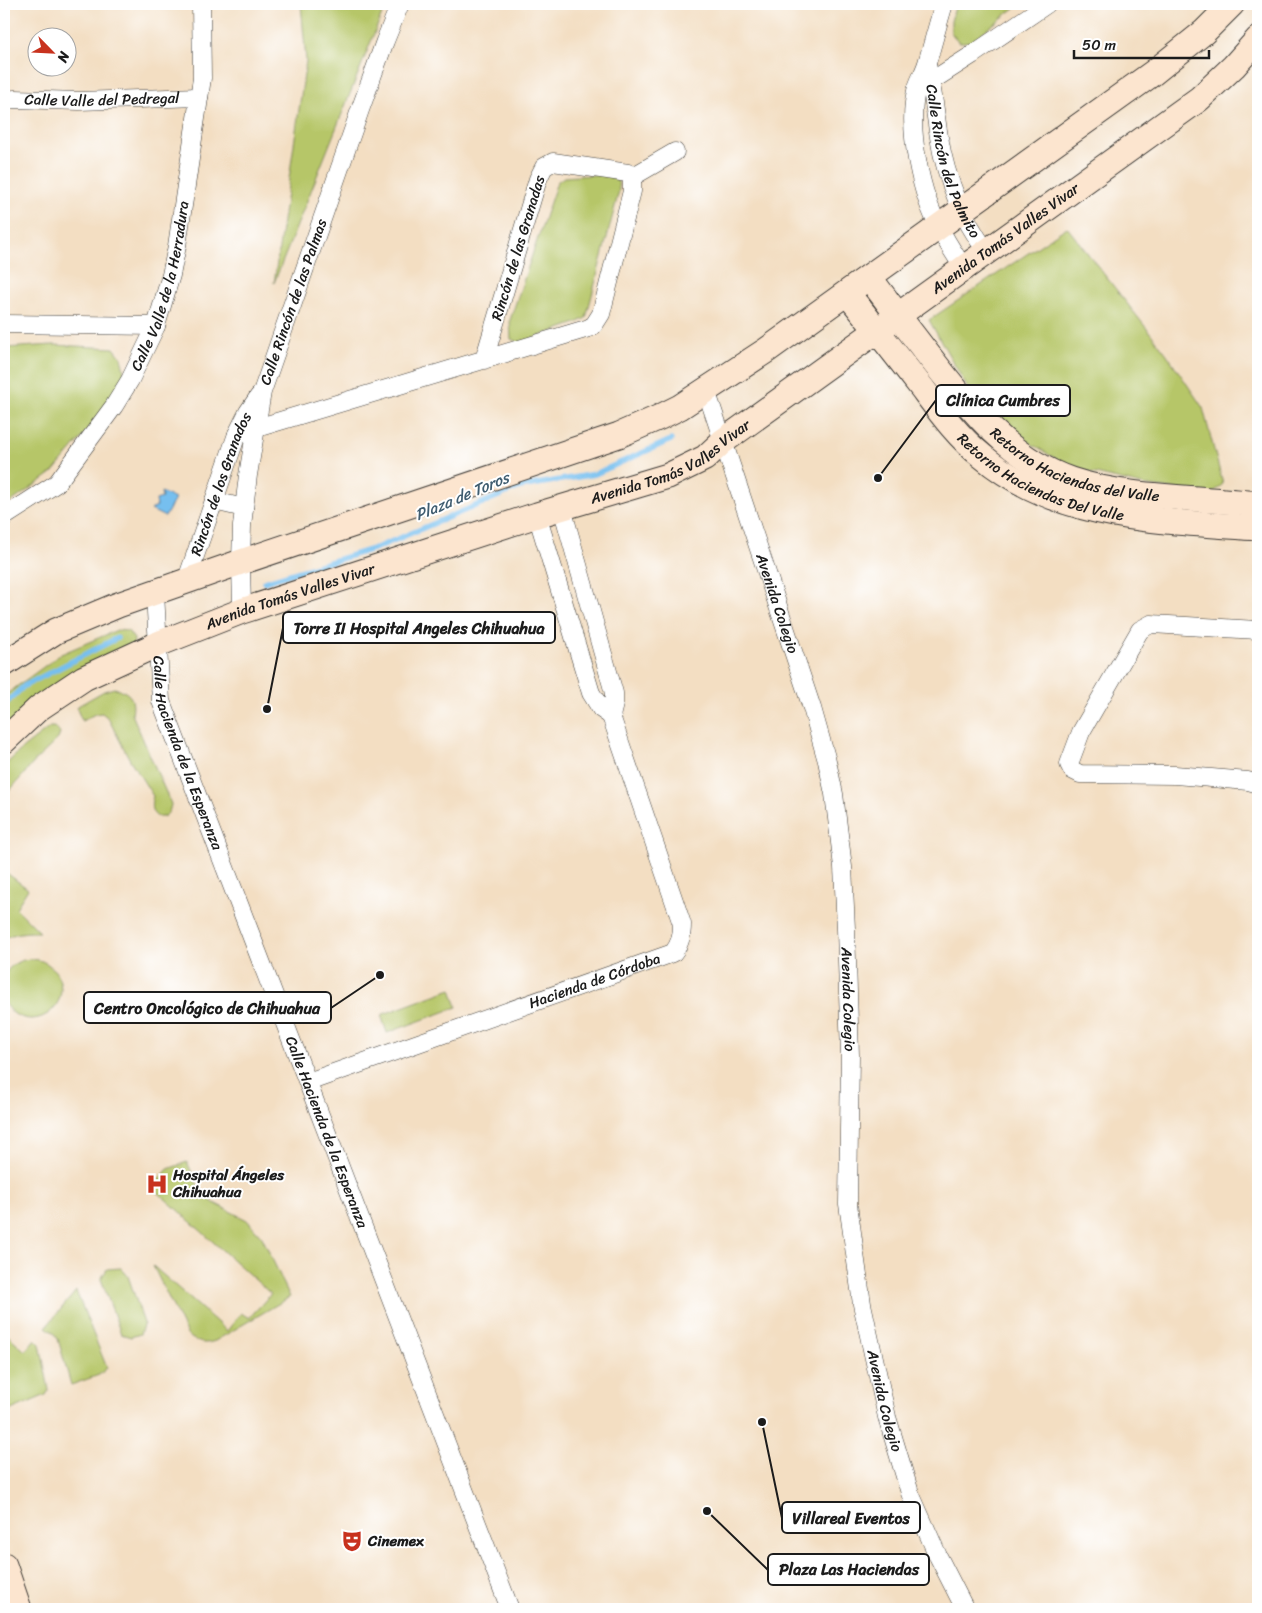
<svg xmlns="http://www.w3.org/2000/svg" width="1262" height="1613" font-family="Sriracha,sans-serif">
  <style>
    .green { fill: #b6c668; stroke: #697142 }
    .water { fill: #76bfef; stroke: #496e86 }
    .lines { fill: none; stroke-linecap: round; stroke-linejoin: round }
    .stream { stroke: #76bfef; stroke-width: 5.5 }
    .street-casing { stroke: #3c3935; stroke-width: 19 }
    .secondary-casing { stroke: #3c3935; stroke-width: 27 }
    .street { stroke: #fff; stroke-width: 18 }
    .secondary { stroke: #fce5cf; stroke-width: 25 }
    .labels { text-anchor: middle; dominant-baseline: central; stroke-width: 4; stroke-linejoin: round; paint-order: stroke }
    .street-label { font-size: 15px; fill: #1c1c1c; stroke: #fff }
    .poi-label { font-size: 15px; font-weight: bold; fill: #1c1c1c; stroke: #fff; text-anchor: start }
    .water-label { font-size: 16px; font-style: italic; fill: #405d70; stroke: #fff }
    .leader { fill: none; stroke: #1c1c1c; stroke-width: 2 }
    .callout-dot { fill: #1c1c1c; stroke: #fff; stroke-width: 2 }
    .callout { fill: #fff; stroke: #1c1c1c; stroke-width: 2 }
    .callout-label { font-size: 16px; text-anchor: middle; font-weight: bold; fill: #1c1c1c }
  </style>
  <rect width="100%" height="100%" fill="#fff"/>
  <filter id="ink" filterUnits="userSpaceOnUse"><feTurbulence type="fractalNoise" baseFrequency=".02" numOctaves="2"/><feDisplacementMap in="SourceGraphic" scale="10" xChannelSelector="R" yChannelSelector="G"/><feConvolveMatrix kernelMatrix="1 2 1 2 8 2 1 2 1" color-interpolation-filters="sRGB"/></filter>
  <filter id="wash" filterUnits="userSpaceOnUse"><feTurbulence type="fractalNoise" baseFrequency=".0096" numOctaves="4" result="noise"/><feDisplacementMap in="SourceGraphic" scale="20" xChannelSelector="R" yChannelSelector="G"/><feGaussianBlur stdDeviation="1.12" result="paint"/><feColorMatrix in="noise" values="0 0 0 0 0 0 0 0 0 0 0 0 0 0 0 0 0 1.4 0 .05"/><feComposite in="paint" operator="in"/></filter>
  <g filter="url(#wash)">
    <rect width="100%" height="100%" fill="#f3dec2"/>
    <g class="green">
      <polygon points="301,4 386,4 274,283 306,61"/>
      <polygon points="956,4 1020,4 970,42 959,42 951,33 951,21"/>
      <polygon points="606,174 618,181 619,191 586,318 576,323 520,343 511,339 510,320 557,182 564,177"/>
      <polygon points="1067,227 1166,353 1203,408 1223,484 1211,494 1142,485 1071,468 1002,426 967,387 929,320"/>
      <polygon points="54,345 114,348 121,357 125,376 107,408 52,473 4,507 4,348"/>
      <polygon points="117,630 128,631 134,639 133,648 4,736 4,696 61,654"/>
      <path d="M114 688C130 692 135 698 132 714L171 804C169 825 145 820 153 796L130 760 108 718 102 713 95 714 82 721 76 707 104 691Z"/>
      <path d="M50 727C56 727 58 728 60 734L58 739 37 759 4 797V766L23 748Z"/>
      <path d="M4 871 28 889 16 908 40 932C28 932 14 932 4 939Z"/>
      <circle cx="31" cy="989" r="30"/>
      <polygon points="451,989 457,1007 387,1033 381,1015"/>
      <path d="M187 1162 201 1192 214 1203 247 1220 262 1237 290 1297 215 1341C203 1345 198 1343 187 1335L153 1266 227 1331 241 1313 249 1318 271 1294 152 1187 168 1169Z"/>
      <polygon points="121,1268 128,1276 144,1323 140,1334 131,1337 121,1334 101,1279 107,1269"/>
      <polygon points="76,1291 107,1368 99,1375 71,1385 58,1339 54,1333 46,1327"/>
      <polygon points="9,1336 25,1351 35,1339 40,1344 49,1390 46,1395 4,1413 4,1341"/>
    </g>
    <polygon class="water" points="161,492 175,499 165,517 151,510 157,506 156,500 162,498"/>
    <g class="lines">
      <g class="stream">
        <polyline points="264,582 376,548 520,487 595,474 671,440"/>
        <polyline points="4,705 24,686 117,638"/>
      </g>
    </g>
  </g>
  <g filter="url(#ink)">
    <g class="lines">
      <g class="street-casing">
        <g id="street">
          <path d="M944 4C938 23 933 43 927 63 924 73 918 82 916 91 907 130 921 195 940 229 947 243 956 256 964 269"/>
          <path id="s1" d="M927 65C933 89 935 113 939 137 946 179 962 218 987 252"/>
          <polyline points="922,87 972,55 1047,4"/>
          <path id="s2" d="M4 100 15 99 79 101 199 97"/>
          <polyline points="632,177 675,152"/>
          <polyline points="4,324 156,326"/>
          <path id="s3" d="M706 390 812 708 827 761 834 794 843 867 846 929 850 1055 848 1204 862 1304 887 1417 910 1493 938 1556 965 1609"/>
          <polyline points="237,434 589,328 594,325 601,314 632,191 632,177 628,173 553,162 544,167 538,179 484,360"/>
          <polyline points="214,501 244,508"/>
          <polyline points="537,515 591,693 601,709 611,716 614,704 614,693 562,508"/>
          <path id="s4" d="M4 517 57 483 114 406 130 380 156 326 171 275 177 246 202 78 201 4"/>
          <path id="s5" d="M186 582 237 434 248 412 259 396"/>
          <path id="s6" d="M155 593 161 701 510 1609"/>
          <path id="s7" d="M242 611 241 562 242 526 248 475 262 392 360 110 385 41 400 4"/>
          <polyline points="1258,630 1151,624 1140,630 1081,732 1069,764 1072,770 1080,774 1175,775 1248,781 1258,784"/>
          <path id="s8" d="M308 1082 673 953C680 944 682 936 682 924L611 716"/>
        </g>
      </g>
      <g class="secondary-casing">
        <g id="secondary">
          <path id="s9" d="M869 277C890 305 911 333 933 361 971 410 1010 459 1071 480 1128 499 1198 497 1258 504"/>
          <path id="s10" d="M847 293C872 324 897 356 922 388 940 412 958 437 982 456 1059 521 1163 521 1258 528"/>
          <polyline points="4,664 56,631 118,605 241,562 619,435 660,417 680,407 767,350 1153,73 1204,32 1232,4"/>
          <path id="s11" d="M4 741 39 708 84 678 158 644 242 611 537 515 668 476 705 458 722 442 1199 99 1234 66 1258 39"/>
          <polyline points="4,1565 19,1609"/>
        </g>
      </g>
      <use href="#street" class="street"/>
      <use href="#secondary" class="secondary"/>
    </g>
  </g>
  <defs>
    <g id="hospital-bare" transform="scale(1.725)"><path d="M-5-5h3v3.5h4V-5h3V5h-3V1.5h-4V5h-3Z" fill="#c8321e" stroke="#fff" stroke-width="2.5" paint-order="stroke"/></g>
    <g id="theatre-bare" transform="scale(1.725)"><path d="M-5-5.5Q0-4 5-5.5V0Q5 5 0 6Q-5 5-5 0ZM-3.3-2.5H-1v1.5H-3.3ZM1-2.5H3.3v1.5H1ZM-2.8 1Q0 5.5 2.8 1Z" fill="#c8321e" stroke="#fff" stroke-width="2.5" paint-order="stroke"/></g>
  </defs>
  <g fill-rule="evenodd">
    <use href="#hospital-bare" x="157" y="1184"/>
    <use href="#theatre-bare" x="352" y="1541"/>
  </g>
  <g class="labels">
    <g class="street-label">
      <text stroke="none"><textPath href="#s2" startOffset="98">Calle Valle del Pedregal</textPath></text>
      <text stroke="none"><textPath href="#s1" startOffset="100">Calle Rincón del Palmito</textPath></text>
      <text stroke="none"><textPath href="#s11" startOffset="1134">Avenida Tomás Valles Vivar</textPath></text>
      <text transform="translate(518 248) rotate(-73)">Rincón de las Granadas</text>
      <text stroke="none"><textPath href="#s4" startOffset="289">Calle Valle de la Herradura</textPath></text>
      <text stroke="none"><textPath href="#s7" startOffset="316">Calle Rincón de las Palmas</textPath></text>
      <text stroke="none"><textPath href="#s11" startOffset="729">Avenida Tomás Valles Vivar</textPath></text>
      <text stroke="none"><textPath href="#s9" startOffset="289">Retorno Haciendas del Valle</textPath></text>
      <text stroke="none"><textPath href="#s10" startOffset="275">Retorno Haciendas Del Valle</textPath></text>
      <text stroke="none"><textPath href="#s5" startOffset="104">Rincón de los Granados</textPath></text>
      <text stroke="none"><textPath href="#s11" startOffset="324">Avenida Tomás Valles Vivar</textPath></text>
      <text stroke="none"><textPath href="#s3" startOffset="225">Avenida Colegio</textPath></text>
      <text stroke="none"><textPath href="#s6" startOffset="165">Calle Hacienda de la Esperanza</textPath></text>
      <text stroke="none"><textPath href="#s8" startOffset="304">Hacienda de Córdoba</textPath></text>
      <text stroke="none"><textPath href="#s3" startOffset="630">Avenida Colegio</textPath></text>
      <text stroke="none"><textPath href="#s6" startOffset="570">Calle Hacienda de la Esperanza</textPath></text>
      <text stroke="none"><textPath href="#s3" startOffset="1035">Avenida Colegio</textPath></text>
    </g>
    <g class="poi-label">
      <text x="173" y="1175">Hospital Ángeles<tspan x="173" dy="17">Chihuahua</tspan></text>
      <text x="368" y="1541">Cinemex</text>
    </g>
    <g class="water-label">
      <text transform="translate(462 496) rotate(-23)">Plaza de Toros</text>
    </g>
  </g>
  <path class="leader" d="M878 478L936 400M267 709L283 628M380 975L331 1008M762 1422L782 1518M707 1511L768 1570"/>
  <g class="callout-dot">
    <circle cx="878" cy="478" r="5"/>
    <circle cx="267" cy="709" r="5"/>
    <circle cx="380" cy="975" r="5"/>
    <circle cx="762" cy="1422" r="5"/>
    <circle cx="707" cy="1511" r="5"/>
  </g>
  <g class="callout">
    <rect x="936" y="385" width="134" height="31" rx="5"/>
    <rect x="283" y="612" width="272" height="31" rx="5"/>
    <rect x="84" y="992" width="247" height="31" rx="5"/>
    <rect x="782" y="1502" width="138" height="31" rx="5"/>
    <rect x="768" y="1554" width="161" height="31" rx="5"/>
  </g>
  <g class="callout-label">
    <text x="1003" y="406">Clínica Cumbres</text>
    <text x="419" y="634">Torre II Hospital Angeles Chihuahua</text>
    <text x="207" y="1014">Centro Oncológico de Chihuahua</text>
    <text x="851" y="1524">Villareal Eventos</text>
    <text x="849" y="1575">Plaza Las Haciendas</text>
  </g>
  <rect width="1262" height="1613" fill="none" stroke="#fff" stroke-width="20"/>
  <g transform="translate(52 52) rotate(114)"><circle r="24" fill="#ffffff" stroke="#a4a4a4"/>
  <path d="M0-4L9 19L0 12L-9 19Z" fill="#c8321e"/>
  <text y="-8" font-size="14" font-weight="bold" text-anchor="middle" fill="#1c1c1c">N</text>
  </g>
  <path d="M1074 50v8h135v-8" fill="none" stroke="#1c1c1c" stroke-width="2.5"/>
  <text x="1082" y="50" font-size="15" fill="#1c1c1c" stroke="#ffffff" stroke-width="4" paint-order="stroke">50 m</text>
</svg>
